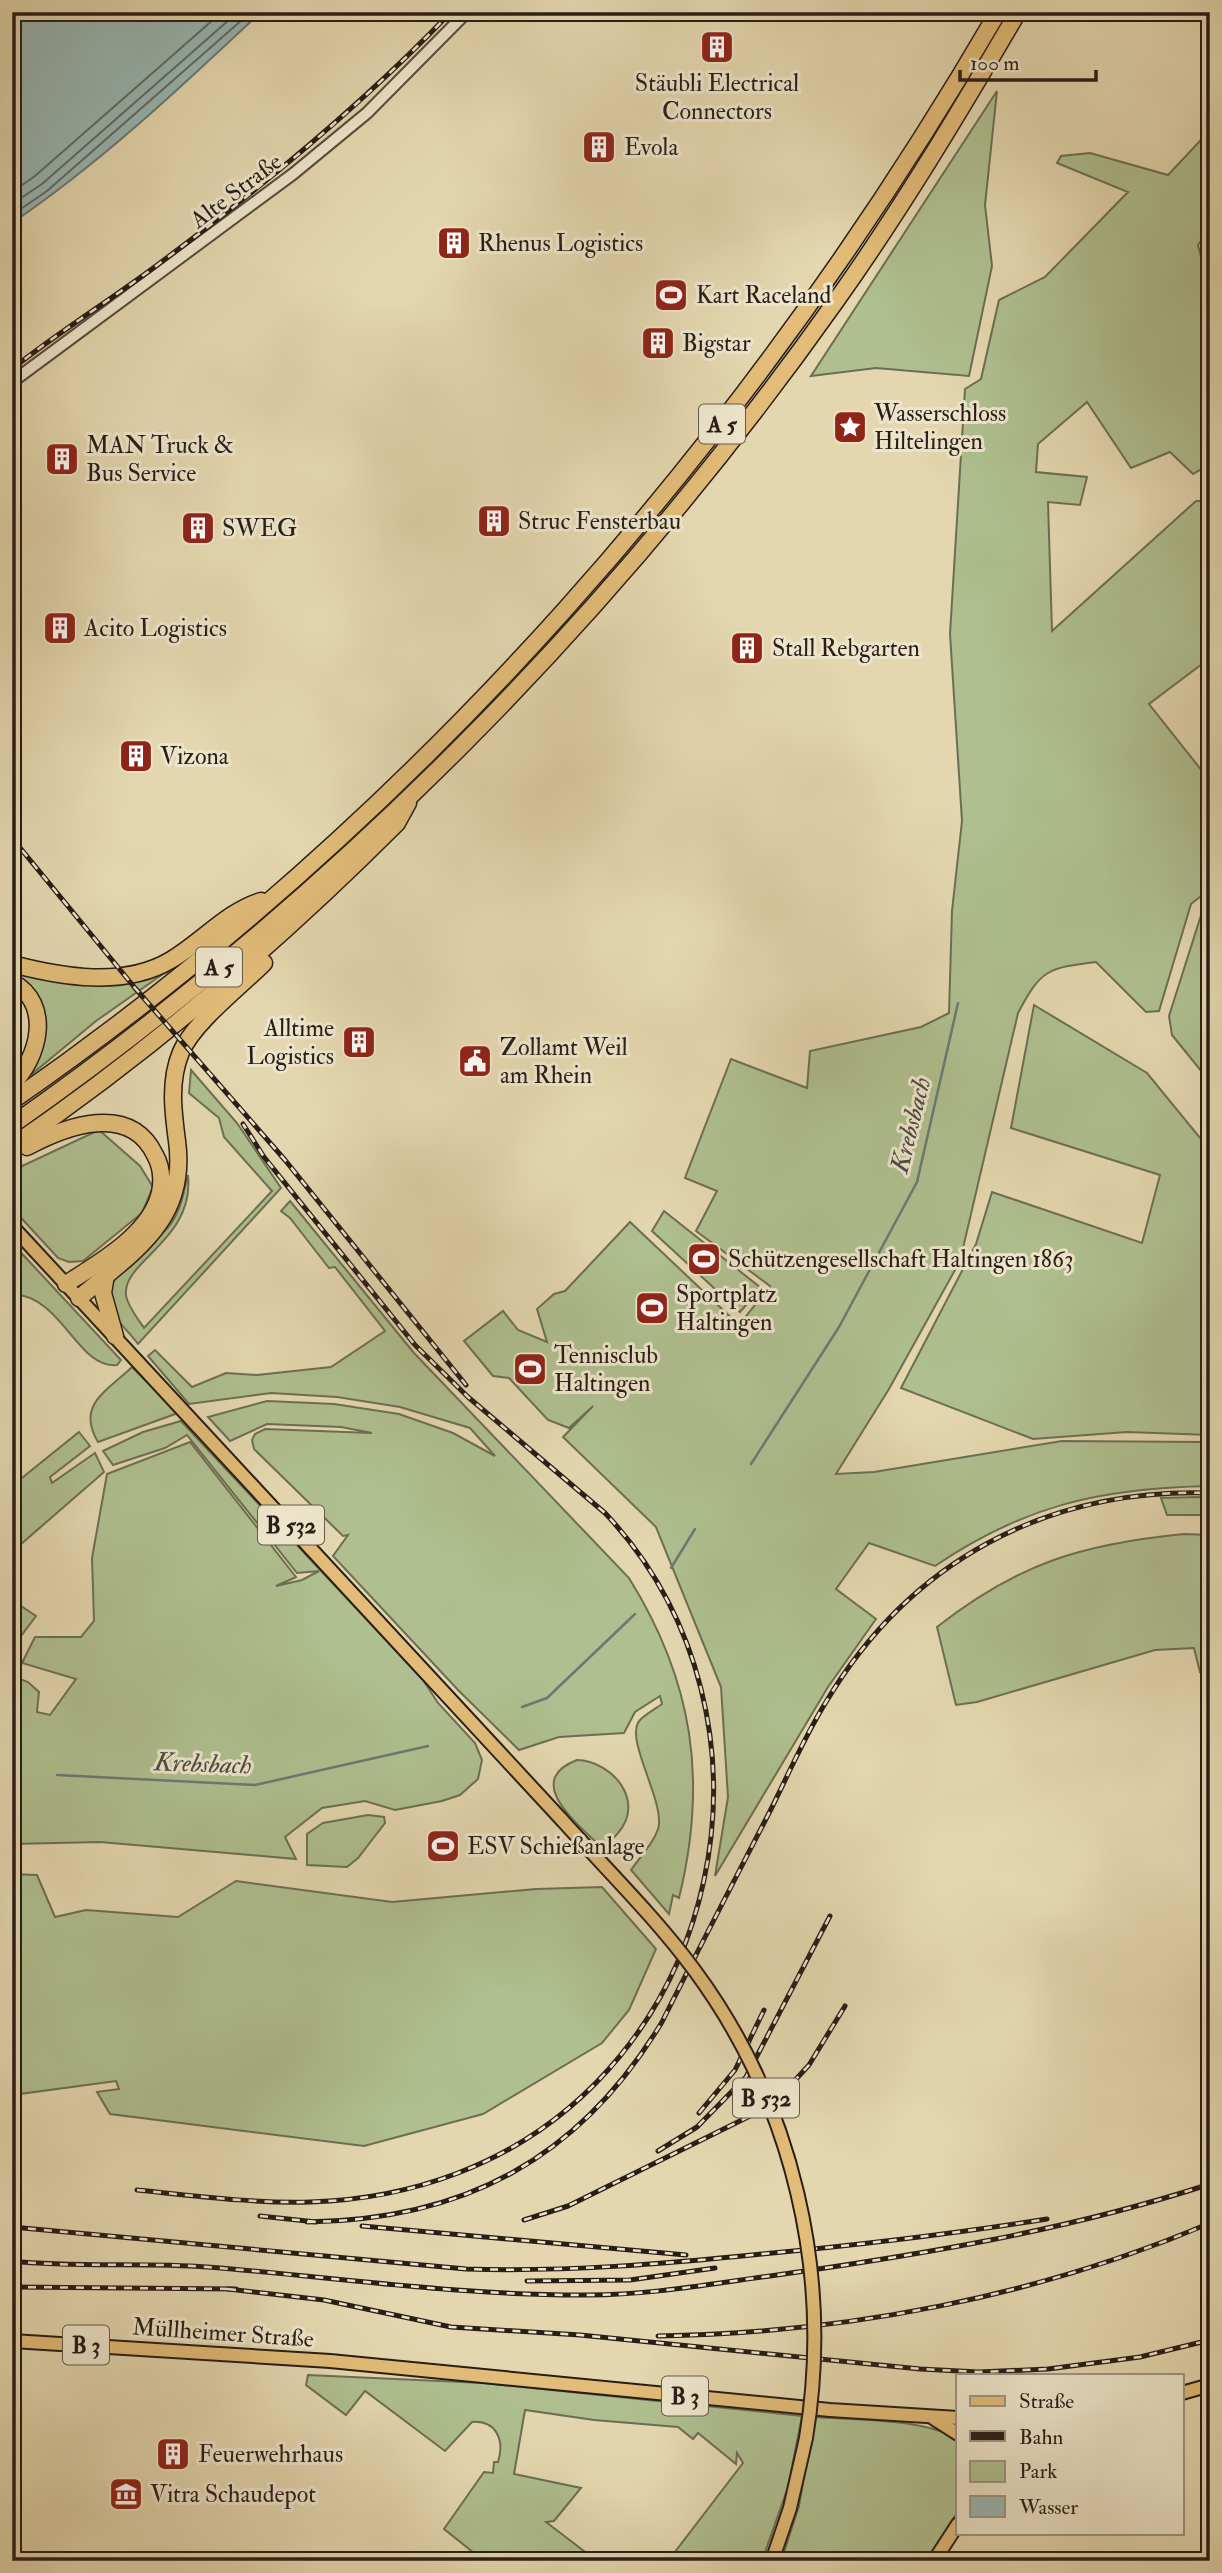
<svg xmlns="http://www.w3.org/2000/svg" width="1222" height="2573" font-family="'IM FELL Double Pica',serif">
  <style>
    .green { fill: #afbf8f; stroke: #6c6e53; stroke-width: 2 }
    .water { fill: #98b7b4; stroke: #6b7975; stroke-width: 2 }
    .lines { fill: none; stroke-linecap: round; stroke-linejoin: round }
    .shore { stroke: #606a66; stroke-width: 2 }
    .stream { stroke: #6b7975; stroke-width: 2.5 }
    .tertiary-casing { stroke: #574c3d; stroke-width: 14 }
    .primary-casing { stroke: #281d17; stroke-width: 16 }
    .motorway-casing { stroke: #281d17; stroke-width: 19 }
    .tertiary { stroke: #ede5cb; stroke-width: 10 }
    .primary { stroke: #e2bc78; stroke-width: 12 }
    .motorway { stroke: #e2bc78; stroke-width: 16 }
    .rail-casing { stroke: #281d17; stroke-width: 5 }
    .rail { stroke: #ede5cb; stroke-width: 2.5; stroke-dasharray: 8; stroke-linecap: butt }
    .primary-bridge-casing { stroke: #281d17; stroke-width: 16; stroke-linecap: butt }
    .primary-bridge { stroke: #e2bc78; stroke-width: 12 }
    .labels { text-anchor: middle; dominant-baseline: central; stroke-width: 6; stroke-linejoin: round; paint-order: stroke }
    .shield { fill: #ede5cb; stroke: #63594d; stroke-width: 2 }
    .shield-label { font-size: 23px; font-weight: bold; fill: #281d17 }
    .poi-label { font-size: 24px; fill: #281d17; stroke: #ede5cb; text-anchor: start }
    .street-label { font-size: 24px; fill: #281d17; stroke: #ede5cb }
    .water-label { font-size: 26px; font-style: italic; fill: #4a4b46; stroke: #ede5cb }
  </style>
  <rect width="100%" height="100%" fill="#e4d7af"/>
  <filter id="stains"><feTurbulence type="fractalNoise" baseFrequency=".00286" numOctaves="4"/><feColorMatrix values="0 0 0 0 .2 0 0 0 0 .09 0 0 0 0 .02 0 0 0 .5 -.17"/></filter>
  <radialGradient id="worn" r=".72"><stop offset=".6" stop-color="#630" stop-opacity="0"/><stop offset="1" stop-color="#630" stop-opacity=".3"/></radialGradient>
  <g class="green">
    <polygon points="997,91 985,205 992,266 969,376 876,368 811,376"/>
    <path d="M1210 121V228L1198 245 1210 292V464L1193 474 1170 452 1131 468 1087 402 1038 444 1036 472 1087 477 1080 505 1048 502 1052 631 1196 501H1210V658L1149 704 1210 781V889L1191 904 1159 1011 1146 1012 1096 962C1048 968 1041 969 1018 1013L960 1261 889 1389 836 1474 874 1472 1062 1441 1203 1442 1210 1443V1486C1102 1488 1025 1505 935 1566L869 1543 836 1589 876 1619 828 1687 715 1876 728 1797 721 1687 656 1527 563 1437 593 1406 569 1428 548 1420 509 1378 493 1376 464 1341 503 1311 518 1330 547 1342 537 1309 554 1294 565 1291 630 1222 739 1325 770 1286 696 1231 717 1191 685 1178 731 1059 807 1088 810 1051 921 1027 949 1013 952 911 962 821 950 634 965 389 981 379 999 300 1045 277 1128 192 1057 163 1061 156 1090 153 1168 175 1200 141Z"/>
    <polygon points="1210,901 1210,1082 1172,1035 1169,1016 1203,909"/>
    <polygon points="12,969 24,972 164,970 163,974 96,1021 32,1074 28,1071 44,1030 12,976"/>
    <polygon points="1034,1005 1147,1073 1210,1150 1210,1435 1127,1432 1033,1439 901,1388 976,1244 992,1192 1142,1243 1160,1175 1011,1128"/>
    <path d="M191 1070 237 1123 281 1188 138 1344C129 1331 116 1323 111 1305 102 1269 152 1249 170 1225 181 1210 184 1192 188 1175 195 1240 122 1261 126 1295 127 1305 138 1319 144 1328L272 1191 224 1137 219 1118 189 1093Z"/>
    <polygon points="99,1130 140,1166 153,1187 142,1213 83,1261 69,1262 58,1258 12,1208 12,1182 22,1166"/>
    <path d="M290 1201 414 1353 629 1578C693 1681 708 1780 679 1898L673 1895 669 1914 631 1870C639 1858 658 1838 659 1824 661 1794 624 1737 640 1720 646 1714 655 1709 662 1704L660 1696 635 1712 624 1733 559 1737 519 1750 459 1691 333 1556 348 1535 343 1536 254 1449 252 1440 255 1434 265 1429 372 1433 341 1427 267 1424 230 1441 208 1417 267 1401 334 1404 399 1414 453 1433 495 1456 470 1428 400 1407 337 1397 271 1393 189 1404 148 1356 155 1350 192 1387 226 1373 257 1375 331 1367 385 1331 335 1267 329 1268 290 1218 281 1211Z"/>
    <polygon points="664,1211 761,1288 740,1312 652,1231"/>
    <path d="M12 1243 121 1360 117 1365C77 1369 63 1296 12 1294Z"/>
    <path d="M132 1367 178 1413 98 1442C76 1405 106 1392 132 1367Z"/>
    <polygon points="181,1421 423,1680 438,1703 475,1743 482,1760 478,1779 460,1795 442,1801 395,1810 365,1801 322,1808 285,1837 296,1859 100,1842 12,1844 12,1676 28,1682 39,1692 37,1712 50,1715 76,1679 22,1663 35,1637 81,1637 94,1621 92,1558 107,1474 190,1442 296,1577 276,1586 302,1580 319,1571 297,1573 187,1435 165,1448 113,1465 103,1451 143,1432"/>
    <polygon points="79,1432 90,1446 50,1477 52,1483 95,1453 104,1472 20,1545 12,1556 12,1486"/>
    <polygon points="1198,1497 1210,1498 1210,1515 1167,1515 1161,1498"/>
    <path d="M1184 1534 1210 1535V1670L1200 1672 1194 1648 1155 1650 977 1702 956 1705 937 1627C1019 1563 1082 1544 1184 1534Z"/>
    <polygon points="12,1600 36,1616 12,1648"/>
    <path d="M577 1760C612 1761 646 1801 618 1833 614 1839 606 1843 601 1847 578 1824 522 1781 577 1760Z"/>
    <polygon points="368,1815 384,1817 385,1823 358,1858 347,1867 307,1865 307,1834 323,1823"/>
    <polygon points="12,1874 37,1875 55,1917 86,1910 178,1917 236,1881 392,1902 536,1889 602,1887 656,1949 629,2010 602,2043 483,2114 364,2146 110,2114 97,2092 119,2089 116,2081 12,2095"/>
    <path d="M308 2375 483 2383 802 2416 788 2487 762 2561H668L743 2463 737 2453 736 2464 698 2433 693 2439 678 2427 594 2420 525 2410 514 2474 581 2488 554 2521 546 2522 597 2561H484L444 2529 484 2472 493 2473 494 2462H498C505 2440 496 2420 472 2422L445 2451 365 2391 346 2415 306 2385Z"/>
    <path d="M814 2417C850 2420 932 2418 958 2441V2511L926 2561H781L799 2506Z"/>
  </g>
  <path class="water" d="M12 12H261C182 86 102 162 12 223Z"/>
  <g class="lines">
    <g class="shore">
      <polyline points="12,192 35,176 222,12"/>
      <polyline points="12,204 42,184 238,12"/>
      <polyline points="12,215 47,191 251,12"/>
    </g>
    <g class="stream">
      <polyline points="751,1464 839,1327 917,1182 958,1003"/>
      <polyline points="671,1568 695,1529"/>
      <polyline points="522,1707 547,1698 635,1614"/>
      <polyline points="57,1775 255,1785 428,1746"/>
    </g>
    <g class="tertiary-casing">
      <polyline id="tertiary" points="12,382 293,174 367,113 467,12"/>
    </g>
    <g class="primary-casing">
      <g id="primary">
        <polyline points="12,1226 562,1820"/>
        <polyline points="12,2341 330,2361 830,2410 958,2418"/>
        <polyline points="1182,2393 1210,2385"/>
        <polyline points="933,2418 958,2434"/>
        <polyline points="772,2561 790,2508 806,2438"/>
        <polyline points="934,2561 958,2524"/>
      </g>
    </g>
    <g class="motorway-casing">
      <g id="motorway">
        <path d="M12 964C62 977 124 988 171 960 203 941 226 912 261 901"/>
        <path d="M12 982C53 1004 39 1058 12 1084"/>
        <path d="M12 1101C418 819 750 438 998 12"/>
        <path d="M12 1125C331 901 611 619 836 301 902 208 960 111 1018 12"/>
        <path d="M12 1146C151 1051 278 942 397 823L408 803"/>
        <path d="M27 1147C66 1126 130 1102 155 1155 163 1169 163 1187 157 1202 143 1238 97 1264 66 1284"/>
        <polyline points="106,1275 103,1293 115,1336"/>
        <path d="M79 1298C133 1252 188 1221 177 1141 173 1111 169 1081 181 1052 194 1022 240 987 264 963"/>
      </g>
    </g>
    <use href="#tertiary" class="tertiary"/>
    <use href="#primary" class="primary"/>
    <use href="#motorway" class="motorway"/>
    <g class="rail-casing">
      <g id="rail">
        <path d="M12 369C61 330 114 298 164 260 266 184 363 104 451 12"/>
        <polyline points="12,838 135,988 285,1160 466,1385"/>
        <polyline points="699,2113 735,2070 764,2010"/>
        <polyline points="658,2151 697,2127 746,2077 830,1916"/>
        <path d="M137 2190C254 2202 345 2216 458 2173 724 2071 798 1718 605 1513L468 1397 415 1345 264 1157 243 1124"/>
        <polyline points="260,2216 316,2222"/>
        <polyline points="524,2220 568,2206 752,2115 787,2089 809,2065 845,2006"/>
        <path d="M307 2222C465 2220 580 2158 662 2022 696 1954 731 1887 766 1819 786 1780 803 1739 826 1702 910 1561 1047 1488 1210 1493"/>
        <polyline points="362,2226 686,2255"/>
        <path d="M12 2227 466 2269C566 2272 663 2264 762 2254 858 2245 952 2234 1047 2219"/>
        <path d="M12 2261C77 2268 142 2262 207 2267 334 2277 461 2296 589 2295 650 2295 709 2284 770 2276 919 2255 1066 2231 1210 2184"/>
        <polyline points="527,2281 630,2280 715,2268"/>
        <polyline points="12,2287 236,2289"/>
        <polyline points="228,2289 324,2300 451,2327 580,2335 920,2369 979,2372 1048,2369 1140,2357 1210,2340"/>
        <path d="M658 2336C846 2333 1036 2297 1210 2223"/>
      </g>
    </g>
    <use href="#rail" class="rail"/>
    <g class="primary-bridge-casing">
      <path id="primary-bridge" d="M562 1820C607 1870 655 1917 695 1971 793 2104 833 2275 806 2438"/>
    </g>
    <use href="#primary-bridge" class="primary-bridge"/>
  </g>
  <defs>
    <g id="building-square" transform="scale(1.75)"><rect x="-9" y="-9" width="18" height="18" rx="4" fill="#8f2418" stroke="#ede5cb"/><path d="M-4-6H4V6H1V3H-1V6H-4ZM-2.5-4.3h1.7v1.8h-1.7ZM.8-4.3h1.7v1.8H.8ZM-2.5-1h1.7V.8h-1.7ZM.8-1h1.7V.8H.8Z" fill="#fff"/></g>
    <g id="stadium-square" transform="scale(1.75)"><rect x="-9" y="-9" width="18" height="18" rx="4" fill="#8f2418" stroke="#ede5cb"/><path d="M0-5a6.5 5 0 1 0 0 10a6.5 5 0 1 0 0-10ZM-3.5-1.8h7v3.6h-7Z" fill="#fff"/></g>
    <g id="sight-square" transform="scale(1.75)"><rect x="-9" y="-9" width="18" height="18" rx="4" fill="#8f2418" stroke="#ede5cb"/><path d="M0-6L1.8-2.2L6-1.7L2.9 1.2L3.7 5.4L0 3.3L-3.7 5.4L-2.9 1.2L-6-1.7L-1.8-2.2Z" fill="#fff"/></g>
    <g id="civic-square" transform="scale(1.75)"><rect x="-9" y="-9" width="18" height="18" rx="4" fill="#8f2418" stroke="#ede5cb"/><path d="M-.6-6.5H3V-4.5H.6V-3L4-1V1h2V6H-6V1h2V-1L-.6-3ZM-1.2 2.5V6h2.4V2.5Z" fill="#fff"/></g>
    <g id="museum-square" transform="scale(1.75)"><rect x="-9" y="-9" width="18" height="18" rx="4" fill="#8f2418" stroke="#ede5cb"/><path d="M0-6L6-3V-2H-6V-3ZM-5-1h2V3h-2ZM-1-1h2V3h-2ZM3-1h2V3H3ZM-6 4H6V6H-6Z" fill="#fff"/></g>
  </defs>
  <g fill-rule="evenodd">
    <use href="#building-square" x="717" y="47"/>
    <use href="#building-square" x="599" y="147"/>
    <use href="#building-square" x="454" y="243"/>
    <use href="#stadium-square" x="671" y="295"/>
    <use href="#building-square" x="658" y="343"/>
    <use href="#sight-square" x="850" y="427"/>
    <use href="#building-square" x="62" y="459"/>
    <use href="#building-square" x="494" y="521"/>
    <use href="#building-square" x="198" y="528"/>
    <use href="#building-square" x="60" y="628"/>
    <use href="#building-square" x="747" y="648"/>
    <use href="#building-square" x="136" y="756"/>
    <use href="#building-square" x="359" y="1042"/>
    <use href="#civic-square" x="475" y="1061"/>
    <use href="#stadium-square" x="704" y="1259"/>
    <use href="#stadium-square" x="652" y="1308"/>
    <use href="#stadium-square" x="530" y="1369"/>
    <use href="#stadium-square" x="443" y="1846"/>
    <use href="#building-square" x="173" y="2454"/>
    <use href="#museum-square" x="126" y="2494"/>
  </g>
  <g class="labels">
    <g class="shield">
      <rect x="699" y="404.5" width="46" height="39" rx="5"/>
      <rect x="196" y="947.5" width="46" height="39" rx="5"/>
      <rect x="258" y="1505.5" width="66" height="39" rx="5"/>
      <rect x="733" y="2078.5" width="66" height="39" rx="5"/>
      <rect x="63" y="2325.5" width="46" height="39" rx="5"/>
      <rect x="662" y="2376.5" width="46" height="39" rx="5"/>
    </g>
    <g class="shield-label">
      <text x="722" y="424">A 5</text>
      <text x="219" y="967">A 5</text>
      <text x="291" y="1525">B 532</text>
      <text x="766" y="2098">B 532</text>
      <text x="86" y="2345">B 3</text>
      <text x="685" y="2396">B 3</text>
    </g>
    <g class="poi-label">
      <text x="717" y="83" text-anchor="middle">Stäubli Electrical<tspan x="717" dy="28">Connectors</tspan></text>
      <text x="624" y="147">Evola</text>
      <text x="478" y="243">Rhenus Logistics</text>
      <text x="696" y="295">Kart Raceland</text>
      <text x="682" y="343">Bigstar</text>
      <text x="874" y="413">Wasserschloss<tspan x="874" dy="28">Hiltelingen</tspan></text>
      <text x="86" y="445">MAN Truck &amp;<tspan x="86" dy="28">Bus Service</tspan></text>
      <text x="518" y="521">Struc Fensterbau</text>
      <text x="222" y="528">SWEG</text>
      <text x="84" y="628">Acito Logistics</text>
      <text x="772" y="648">Stall Rebgarten</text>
      <text x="160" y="756">Vizona</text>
      <text x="334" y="1028" text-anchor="end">Alltime<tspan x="334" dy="28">Logistics</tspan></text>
      <text x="500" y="1047">Zollamt Weil<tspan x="500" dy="28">am Rhein</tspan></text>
      <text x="728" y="1259">Schützengesellschaft Haltingen 1863</text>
      <text x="676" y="1294">Sportplatz<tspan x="676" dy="28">Haltingen</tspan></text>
      <text x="554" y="1355">Tennisclub<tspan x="554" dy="28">Haltingen</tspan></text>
      <text x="467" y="1846">ESV Schießanlage</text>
      <text x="198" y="2454">Feuerwehrhaus</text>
      <text x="150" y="2494">Vitra Schaudepot</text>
    </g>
    <g class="street-label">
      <text transform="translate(236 191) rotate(-37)">Alte Straße</text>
      <text transform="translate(223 2333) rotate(4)">Müllheimer Straße</text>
    </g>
    <g class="water-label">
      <text transform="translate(911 1125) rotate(-76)">Krebsbach</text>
      <text transform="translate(203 1764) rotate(2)">Krebsbach</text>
    </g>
  </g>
  <rect width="1222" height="2573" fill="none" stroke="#e4d7af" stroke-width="42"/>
  <rect x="14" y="14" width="1194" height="2545" fill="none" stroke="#281d17" stroke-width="3.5"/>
  <rect x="21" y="21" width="1180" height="2531" fill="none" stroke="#281d17" stroke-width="2"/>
  <rect x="956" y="2374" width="228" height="161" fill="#ede5cb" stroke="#9e9583" stroke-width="2"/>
  <rect x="970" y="2396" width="35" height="10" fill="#e2bc78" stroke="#9e9583" stroke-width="2"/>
  <text x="1019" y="2408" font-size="21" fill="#281d17">Straße</text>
  <rect x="970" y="2431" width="35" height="10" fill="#281d17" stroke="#9e9583" stroke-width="2"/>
  <text x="1019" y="2444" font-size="21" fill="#281d17">Bahn</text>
  <rect x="970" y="2461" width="35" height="21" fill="#afbf8f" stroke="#9e9583" stroke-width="2"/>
  <text x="1019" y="2478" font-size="21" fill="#281d17">Park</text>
  <rect x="970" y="2496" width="35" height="21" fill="#98b7b4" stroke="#9e9583" stroke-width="2"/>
  <text x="1019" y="2514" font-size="21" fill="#281d17">Wasser</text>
  <path d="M960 70v10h136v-10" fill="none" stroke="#281d17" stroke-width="3.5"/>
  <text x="970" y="70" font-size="21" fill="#281d17" stroke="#ede5cb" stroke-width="5" paint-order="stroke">100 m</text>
  <rect width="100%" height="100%" filter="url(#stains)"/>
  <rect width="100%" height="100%" fill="url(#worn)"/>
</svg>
